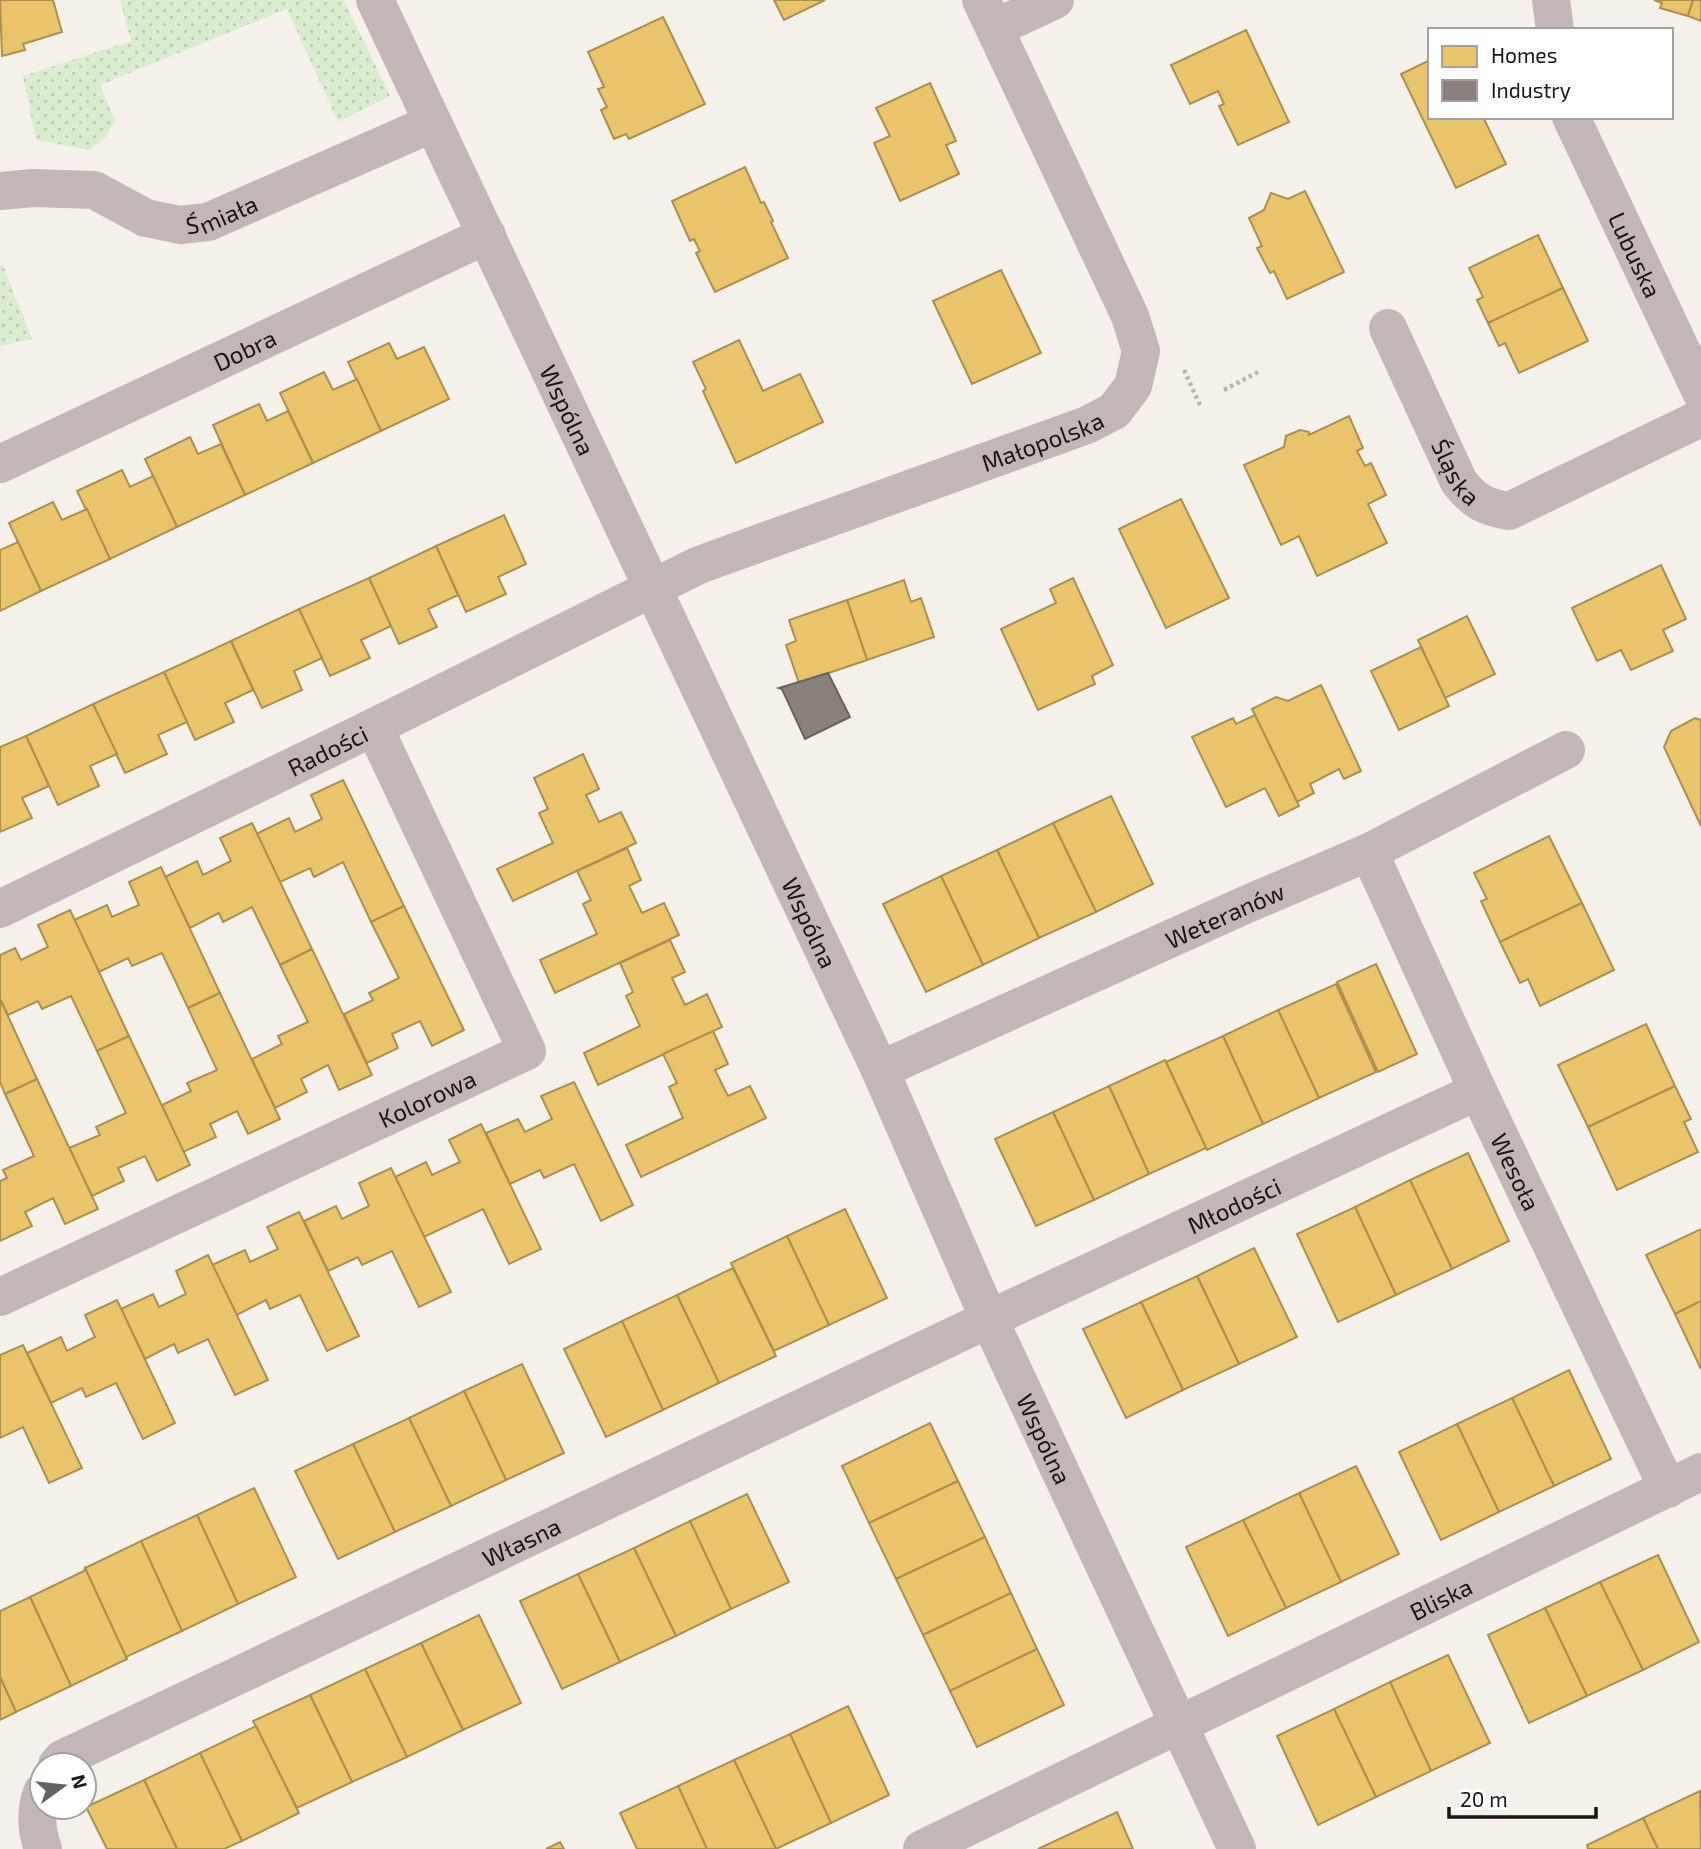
<svg xmlns="http://www.w3.org/2000/svg" width="1701" height="1849" font-family="'Exo 2',sans-serif">
  <style>
    .grass { fill: url(#grass-dots) }
    .homes { fill: #e9c46a; stroke: #aa9050; stroke-width: 2 }
    .industry { fill: #8a817c; stroke: #68615c; stroke-width: 2 }
    .lines { fill: none; stroke-linecap: round; stroke-linejoin: round }
    .path { stroke: #bab3b0; stroke-width: 4.5; stroke-dasharray: 3.5 3.5; stroke-linecap: butt }
    .minor { stroke: #c2b6b6; stroke-width: 38 }
    .labels { text-anchor: middle; dominant-baseline: central; stroke-width: 7; stroke-linejoin: round; paint-order: stroke }
    .street-label { font-size: 24px; fill: #181512; stroke: #fff }
  </style>
  <defs>
    <pattern id="grass-dots" width="8" height="8" patternUnits="userSpaceOnUse" patternTransform="scale(1.75)"><rect width="8" height="8" fill="#daecce"/><path d="M2 2h.1M6 6h.1" fill="none" stroke="#bacab0" stroke-width="1.8" stroke-linecap="round"/></pattern>
  </defs>
  <rect width="100%" height="100%" fill="#f6f0eb"/>
  <g class="grass">
    <polygon points="120,0 344,0 390,96 338,122 287,9 100,85 115,120 106,137 89,150 36,140 23,76 131,41"/>
    <polygon points="0,265 3,265 32,339 0,346"/>
  </g>
  <g class="homes">
    <polygon points="0,0 53,0 62,32 23,44 25,50 2,56"/>
    <polygon points="774,0 825,0 784,20"/>
    <polygon points="1654,0 1693,0 1688,16 1660,8 1662,3"/>
    <polygon points="1693,0 1701,0 1701,21 1688,16"/>
    <polygon points="663,17 705,104 629,139 626,134 614,139 601,110 607,107 598,89 604,87 588,52"/>
    <polygon points="1246,30 1289,122 1238,145 1219,106 1224,104 1218,91 1190,104 1171,65"/>
    <polygon points="1430,60 1430,117 1483,117 1506,164 1456,188 1401,74"/>
    <polygon points="930,83 956,141 946,145 959,174 900,201 874,143 890,136 876,108"/>
    <polygon points="745,167 761,203 764,202 773,221 771,222 788,258 715,292 696,253 700,251 694,239 690,241 672,201"/>
    <polygon points="1305,191 1344,272 1287,299 1274,271 1270,273 1257,248 1262,246 1249,218 1264,210 1271,193 1288,199"/>
    <polygon points="1538,235 1563,288 1488,323 1477,300 1483,297 1469,268"/>
    <polygon points="1001,270 1041,353 972,384 933,301"/>
    <polygon points="1563,288 1588,341 1519,373 1505,343 1499,346 1488,323"/>
    <polygon points="739,340 763,391 800,374 823,422 736,463 703,391 706,389 693,362"/>
    <polygon points="389,343 397,359 424,347 449,399 381,431 348,362"/>
    <polygon points="324,372 333,390 357,379 381,431 313,463 280,393"/>
    <polygon points="259,404 267,421 288,411 313,463 245,495 213,425"/>
    <polygon points="1349,416 1363,448 1357,451 1365,466 1371,463 1386,495 1368,504 1387,543 1317,576 1299,536 1281,545 1244,465 1284,447 1286,436 1300,430 1309,432 1309,435"/>
    <polygon points="190,437 198,454 221,444 245,495 177,527 145,459"/>
    <polygon points="122,470 130,487 153,476 177,527 110,559 77,491"/>
    <polygon points="1181,499 1229,598 1166,628 1119,529"/>
    <polygon points="53,502 62,520 87,509 110,559 41,591 9,523"/>
    <polygon points="504,515 526,564 498,577 506,594 466,612 436,546"/>
    <polygon points="18,542 41,591 0,611 0,550"/>
    <polygon points="436,546 458,595 428,609 437,627 399,644 369,578"/>
    <polygon points="1661,565 1686,619 1663,630 1673,651 1631,670 1621,650 1597,661 1572,608"/>
    <polygon points="369,578 391,626 361,640 370,658 330,676 299,609"/>
    <polygon points="1073,578 1113,665 1092,676 1095,684 1038,710 1001,629 1056,603 1050,589"/>
    <polygon points="904,580 911,602 921,598 934,637 867,660 847,600"/>
    <polygon points="847,600 867,660 799,683 786,645 796,641 789,620"/>
    <polygon points="299,609 322,658 294,671 302,690 262,708 231,641"/>
    <polygon points="1467,616 1495,674 1445,698 1418,640"/>
    <polygon points="231,641 253,690 225,703 234,722 195,740 164,672"/>
    <polygon points="1421,647 1449,706 1399,730 1371,671"/>
    <polygon points="164,672 187,722 158,735 167,754 125,773 93,704"/>
    <polygon points="1321,685 1361,771 1344,779 1339,769 1310,784 1314,793 1297,802 1252,709 1276,697 1288,701"/>
    <polygon points="93,704 117,754 90,766 99,786 58,805 26,736"/>
    <polygon points="1255,715 1299,806 1279,816 1265,788 1226,807 1192,737 1233,718 1236,724"/>
    <polygon points="1695,718 1701,720 1701,826 1664,747 1671,731"/>
    <polygon points="26,736 49,786 22,798 32,818 0,832 0,747"/>
    <polygon points="583,754 599,789 586,795 599,822 621,812 636,843 513,901 497,869 553,843 539,813 548,809 534,778"/>
    <polygon points="343,780 404,906 371,922 343,862 314,877 310,868 280,882 256,834 289,818 295,832 322,819 311,795"/>
    <polygon points="1111,796 1153,884 1096,912 1053,823"/>
    <polygon points="252,823 312,949 280,965 252,907 223,922 219,913 190,928 165,877 197,861 203,875 231,861 220,838"/>
    <polygon points="1053,823 1096,912 1039,938 997,850"/>
    <polygon points="1549,836 1582,903 1500,942 1481,901 1487,899 1474,873"/>
    <polygon points="627,848 641,880 629,886 642,913 664,903 679,935 555,993 540,960 597,934 583,904 591,900 577,871"/>
    <polygon points="997,850 1039,938 983,965 941,876"/>
    <polygon points="161,867 220,993 188,1008 162,953 132,966 128,958 99,972 74,920 107,905 112,917 139,905 129,882"/>
    <polygon points="941,876 983,965 926,992 883,904"/>
    <polygon points="1582,903 1614,970 1540,1006 1528,979 1520,983 1500,942"/>
    <polygon points="404,906 464,1030 432,1046 420,1021 392,1034 398,1048 367,1063 344,1014 373,1000 369,993 399,978 371,922"/>
    <polygon points="70,910 129,1036 97,1051 71,996 42,1009 38,1001 8,1015 0,999 0,955 15,948 21,960 48,947 38,925"/>
    <polygon points="670,940 685,972 672,978 685,1005 707,994 722,1027 598,1085 584,1053 640,1026 626,996 633,992 620,963"/>
    <polygon points="312,949 372,1075 339,1090 328,1065 301,1079 307,1092 275,1108 252,1059 282,1044 278,1036 308,1022 280,965"/>
    <polygon points="1376,964 1417,1054 1378,1072 1337,982"/>
    <polygon points="1336,984 1376,1072 1319,1098 1278,1010"/>
    <polygon points="220,993 280,1119 248,1134 237,1111 210,1124 216,1137 183,1152 162,1105 191,1091 187,1083 217,1070 188,1008"/>
    <polygon points="0,999 37,1079 5,1094 0,1082"/>
    <polygon points="1278,1010 1319,1098 1263,1124 1223,1036"/>
    <polygon points="1646,1024 1675,1086 1588,1127 1558,1065"/>
    <polygon points="713,1031 728,1064 715,1070 728,1096 750,1086 766,1118 641,1177 626,1145 683,1118 669,1087 677,1083 663,1054"/>
    <polygon points="129,1036 190,1165 157,1181 145,1156 118,1168 124,1181 92,1196 69,1148 100,1135 96,1127 126,1113 97,1051"/>
    <polygon points="1223,1036 1263,1124 1207,1150 1166,1062"/>
    <polygon points="1165,1060 1206,1148 1149,1174 1109,1086"/>
    <polygon points="37,1079 98,1209 65,1224 53,1198 25,1212 32,1226 0,1241 0,1181 7,1178 3,1170 34,1156 5,1094"/>
    <polygon points="574,1082 633,1205 601,1221 574,1164 544,1178 540,1170 510,1184 486,1133 518,1119 525,1132 552,1119 541,1096"/>
    <polygon points="1109,1086 1149,1174 1094,1200 1053,1112"/>
    <polygon points="1675,1086 1691,1119 1684,1122 1698,1152 1617,1190 1588,1127"/>
    <polygon points="1053,1112 1094,1200 1036,1226 995,1139"/>
    <polygon points="481,1124 541,1249 509,1264 483,1209 424,1237 395,1177 426,1162 432,1175 460,1162 449,1140"/>
    <polygon points="1468,1153 1509,1241 1452,1269 1410,1180"/>
    <polygon points="391,1168 451,1292 419,1307 392,1251 362,1265 358,1257 328,1271 304,1221 336,1206 342,1219 369,1206 359,1183"/>
    <polygon points="1410,1180 1452,1269 1396,1295 1355,1207"/>
    <polygon points="1355,1207 1396,1295 1338,1322 1297,1234"/>
    <polygon points="845,1209 887,1298 829,1325 787,1236"/>
    <polygon points="299,1212 359,1336 327,1351 300,1295 270,1309 266,1300 237,1315 212,1265 245,1250 250,1262 278,1249 267,1227"/>
    <polygon points="1701,1229 1701,1301 1675,1314 1646,1255"/>
    <polygon points="787,1236 829,1325 774,1351 731,1263"/>
    <polygon points="1254,1248 1297,1337 1239,1364 1197,1276"/>
    <polygon points="208,1255 268,1380 235,1395 208,1339 178,1353 174,1344 145,1359 121,1309 153,1294 159,1307 186,1294 176,1271"/>
    <polygon points="733,1268 776,1356 719,1383 677,1295"/>
    <polygon points="1197,1276 1239,1364 1183,1390 1141,1302"/>
    <polygon points="677,1295 719,1383 663,1410 622,1321"/>
    <polygon points="117,1300 175,1423 143,1439 116,1383 86,1397 82,1388 51,1403 27,1353 61,1337 67,1351 95,1337 85,1315"/>
    <polygon points="1701,1301 1701,1369 1675,1314"/>
    <polygon points="1141,1302 1183,1390 1126,1418 1083,1329"/>
    <polygon points="622,1321 663,1410 606,1437 564,1349"/>
    <polygon points="23,1345 82,1468 49,1483 23,1427 0,1438 0,1355"/>
    <polygon points="522,1364 564,1453 506,1480 464,1391"/>
    <polygon points="1569,1370 1611,1459 1554,1486 1512,1398"/>
    <polygon points="464,1391 506,1480 451,1506 409,1418"/>
    <polygon points="1512,1398 1554,1486 1499,1512 1457,1424"/>
    <polygon points="409,1418 451,1506 395,1532 353,1444"/>
    <polygon points="930,1423 958,1481 869,1523 842,1466"/>
    <polygon points="1457,1424 1499,1512 1441,1540 1399,1452"/>
    <polygon points="353,1444 395,1532 338,1559 295,1471"/>
    <polygon points="1356,1466 1399,1554 1341,1582 1299,1493"/>
    <polygon points="958,1481 985,1537 896,1579 869,1523"/>
    <polygon points="254,1488 296,1577 238,1604 197,1515"/>
    <polygon points="1299,1493 1341,1582 1286,1608 1243,1520"/>
    <polygon points="747,1494 789,1582 731,1609 690,1521"/>
    <polygon points="197,1515 238,1604 182,1631 141,1541"/>
    <polygon points="1243,1520 1286,1608 1228,1636 1186,1547"/>
    <polygon points="690,1521 731,1609 676,1636 634,1548"/>
    <polygon points="985,1537 1011,1593 923,1635 896,1579"/>
    <polygon points="141,1541 182,1631 126,1657 85,1568"/>
    <polygon points="634,1548 676,1636 620,1662 578,1574"/>
    <polygon points="1658,1555 1699,1642 1643,1670 1600,1582"/>
    <polygon points="85,1568 127,1659 71,1686 30,1597 84,1571"/>
    <polygon points="578,1574 620,1662 562,1689 520,1601"/>
    <polygon points="1600,1582 1643,1670 1587,1696 1545,1608"/>
    <polygon points="1011,1593 1037,1649 950,1691 923,1635"/>
    <polygon points="30,1597 71,1686 16,1712 0,1677 0,1611"/>
    <polygon points="1545,1608 1587,1696 1529,1723 1488,1635"/>
    <polygon points="479,1615 521,1703 463,1730 421,1643"/>
    <polygon points="421,1643 463,1730 407,1757 365,1669"/>
    <polygon points="1037,1649 1064,1705 977,1747 950,1691"/>
    <polygon points="1448,1655 1490,1743 1431,1771 1390,1682"/>
    <polygon points="365,1669 407,1757 352,1782 310,1695"/>
    <polygon points="0,1677 16,1712 0,1720"/>
    <polygon points="1390,1682 1431,1771 1376,1797 1334,1709"/>
    <polygon points="310,1695 352,1782 297,1808 253,1721"/>
    <polygon points="848,1706 889,1795 831,1823 790,1734"/>
    <polygon points="1334,1709 1376,1797 1318,1825 1277,1736"/>
    <polygon points="256,1726 299,1813 242,1841 200,1753"/>
    <polygon points="790,1734 831,1823 776,1849 734,1760"/>
    <polygon points="200,1753 242,1841 224,1849 177,1849 144,1780"/>
    <polygon points="734,1760 776,1849 707,1849 678,1786"/>
    <polygon points="144,1780 177,1849 107,1849 86,1807"/>
    <polygon points="678,1786 707,1849 637,1849 620,1813"/>
    <polygon points="1700,1791 1701,1849 1658,1849 1643,1818"/>
    <polygon points="1117,1812 1133,1849 1038,1849"/>
    <polygon points="1643,1818 1658,1849 1588,1849 1587,1845"/>
    <polygon points="560,1842 564,1849 546,1849"/>
  </g>
  <polygon class="industry" points="828,673 850,717 805,739 782,689 779,688"/>
  <g class="lines">
    <g class="path">
      <polyline points="1184,370 1200,405"/>
      <polyline points="1224,390 1258,372"/>
    </g>
    <g class="minor">
      <path id="s1" d="M375 0 880 1070 989 1319 1237 1849"/>
      <polyline points="1551,0 1555,30"/>
      <polyline points="995,28 1055,0"/>
      <path id="s2" d="M1571 117 1701 392"/>
      <path id="s3" d="M0 191 33 188 94 190 146 218 180 225 208 222 433 123"/>
      <path id="s4" d="M1388 328 1459 482C1475 502 1485 507 1509 511L1701 418"/>
      <path id="s5" d="M0 464 487 235"/>
      <path id="s6" d="M1369 852 1478 1091 1668 1489"/>
      <path id="s7" d="M0 909 374 727 699 565 1087 425 1114 411 1133 386 1141 351 1130 316 981 0"/>
      <path id="s8" d="M880 1070 1245 905 1369 852 1566 750"/>
      <path id="s9" d="M0 1297 527 1051 374 727"/>
      <path id="s10" d="M57 1765 62 1759 989 1319 1478 1091"/>
      <path d="M42 1792C35 1812 36 1830 43 1849"/>
      <path id="s11" d="M922 1849 1701 1472"/>
    </g>
  </g>
  <g class="labels">
    <g class="street-label">
      <text stroke="none"><textPath href="#s3" startOffset="231">Śmiała</textPath></text>
      <text stroke="none"><textPath href="#s2" startOffset="152">Lubuska</textPath></text>
      <text stroke="none"><textPath href="#s5" startOffset="270">Dobra</textPath></text>
      <text stroke="none"><textPath href="#s1" startOffset="453">Wspólna</textPath></text>
      <text stroke="none"><textPath href="#s7" startOffset="1144">Małopolska</textPath></text>
      <text stroke="none"><textPath href="#s4" startOffset="159">Śląska</textPath></text>
      <text stroke="none"><textPath href="#s7" startOffset="364">Radości</textPath></text>
      <text stroke="none"><textPath href="#s8" startOffset="378">Weteranów</textPath></text>
      <text stroke="none"><textPath href="#s1" startOffset="1020">Wspólna</textPath></text>
      <text stroke="none"><textPath href="#s9" startOffset="471">Kolorowa</textPath></text>
      <text stroke="none"><textPath href="#s6" startOffset="352">Wesoła</textPath></text>
      <text stroke="none"><textPath href="#s10" startOffset="1304">Młodości</textPath></text>
      <text stroke="none"><textPath href="#s1" startOffset="1587">Wspólna</textPath></text>
      <text stroke="none"><textPath href="#s10" startOffset="516">Własna</textPath></text>
      <text stroke="none"><textPath href="#s11" startOffset="576">Bliska</textPath></text>
    </g>
  </g>
  <rect x="1428" y="28" width="245" height="91" fill="#ffffff" stroke="#a3a1a0" stroke-width="2"/>
  <rect x="1442" y="46" width="35" height="21" fill="#e9c46a" stroke="#a3a1a0" stroke-width="2"/>
  <text x="1491" y="63" font-size="21" fill="#181512">Homes</text>
  <rect x="1442" y="80" width="35" height="21" fill="#8a817c" stroke="#a3a1a0" stroke-width="2"/>
  <text x="1491" y="98" font-size="21" fill="#181512">Industry</text>
  <g transform="translate(63 1786) rotate(75)"><circle r="33" fill="#ffffff" stroke="#a3a1a0" stroke-width="2"/>
  <path d="M0-5L12 26L0 18L-12 26Z" fill="#66625e"/>
  <text y="-10" font-size="19" font-weight="bold" text-anchor="middle" fill="#181512">N</text>
  </g>
  <path d="M1449 1807v10h147v-10" fill="none" stroke="#181512" stroke-width="3.5"/>
  <text x="1460" y="1807" font-size="21" fill="#181512" stroke="#ffffff" stroke-width="5" paint-order="stroke">20 m</text>
</svg>
